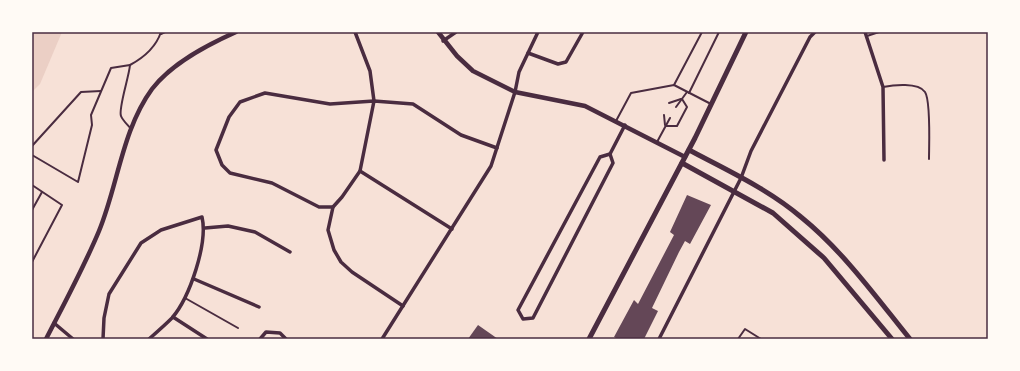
<svg xmlns="http://www.w3.org/2000/svg" width="1020" height="371" font-family="'Roboto Condensed',sans-serif">
  <style>
    .green { fill: #ebcfc5 }
    .building { fill: #644757 }
    .lines { fill: none; stroke-linecap: round; stroke-linejoin: round }
    .service { stroke: #4a2c40; stroke-width: 2 }
    .minor { stroke: #4a2c40; stroke-width: 3.5 }
    .tertiary { stroke: #4a2c40; stroke-width: 4.5 }
    .secondary { stroke: #4a2c40; stroke-width: 5 }
    .neatline { fill: none; stroke: #4a2c40; stroke-width: 1.5 }
  </style>
  <rect width="100%" height="100%" fill="#f7e1d7"/>
  <polygon class="green" points="32,32 62,32 40,84 32,92"/>
  <g class="building">
    <polygon points="687,195 711,205 690,244 685,241 679,252 652,308 658,311 644,339 618,339 614,337 634,300 638,304 674,235 670,232"/>
    <polygon points="478,325 498,339 468,339"/>
  </g>
  <g class="lines">
    <g class="service">
      <polyline points="161,34 165,32"/>
      <polyline points="867,36 879,32"/>
      <path d="M130 65C143 58 156 47 161 32"/>
      <polyline points="674,85 702,32"/>
      <path d="M883 87C893 85 918 82 925 92 931 101 929 146 929 159"/>
      <polyline points="689,93 719,32"/>
      <polyline points="669,103 681,99"/>
      <polyline points="676,107 687,92"/>
      <polyline points="664,115 665,125"/>
      <polyline points="616,121 631,93 674,85 711,104"/>
      <polyline points="666,126 677,126 687,107 682,99"/>
      <polyline points="657,142 670,118"/>
      <polyline points="32,146 81,92 101,91"/>
      <path d="M32 155 78 182 92 125 91 115 111 68 130 65C129 77 118 109 121 116 123 121 128 125 131 129"/>
      <polyline points="32,185 62,205 32,262"/>
      <polyline points="32,210 42,192"/>
      <polyline points="185,298 238,328"/>
      <polyline points="515,339 518,339"/>
      <polyline points="738,339 745,329 761,339"/>
    </g>
    <g class="minor">
      <polyline points="355,32 370,71 374,101 360,171 342,197 333,207 328,230 334,250 341,262 352,272 403,306"/>
      <polyline points="865,32 883,87 884,160"/>
      <polyline points="443,41 456,32"/>
      <polyline points="528,53 558,64 566,62 583,32"/>
      <polygon points="610,154 613,163 533,318 523,319 518,310 600,157"/>
      <polyline points="610,154 625,125"/>
      <polyline points="360,171 452,229"/>
      <polyline points="333,207 319,207 272,183 230,173 222,165 216,150 229,117 240,102 265,93 330,104 374,101 413,104 461,135 497,148"/>
      <polyline points="205,228 228,226 255,232 290,252"/>
      <polyline points="194,279 259,307"/>
      <polyline points="173,317 207,339"/>
      <polyline points="54,323 73,339"/>
      <path d="M103 339 104 318 109 294 141 243 161 230 202 217C208 243 190 297 172 318 165 325 157 332 149 339"/>
      <polyline points="260,339 266,332 280,333 286,339"/>
      <polyline points="382,339 491,166 515,92 519,72 538,32"/>
      <polyline points="659,339 741,178 751,151 810,37 815,32"/>
    </g>
    <g class="tertiary">
      <polyline points="438,32 457,56 473,71 515,92 585,106 685,157"/>
      <path d="M46 339C64 304 84 267 99 231 118 185 122 130 152 89 172 63 207 45 236 32"/>
    </g>
    <g class="secondary">
      <path d="M689 150C727 170 768 189 801 217 843 251 876 297 910 339"/>
      <polyline points="682,163 773,213 824,258 892,339"/>
      <polyline points="589,339 695,138 746,32"/>
    </g>
  </g>
  <rect width="1020" height="371" fill="none" stroke="#fffaf5" stroke-width="66"/>
  <rect x="33" y="33" width="954" height="305" class="neatline"/>
</svg>
